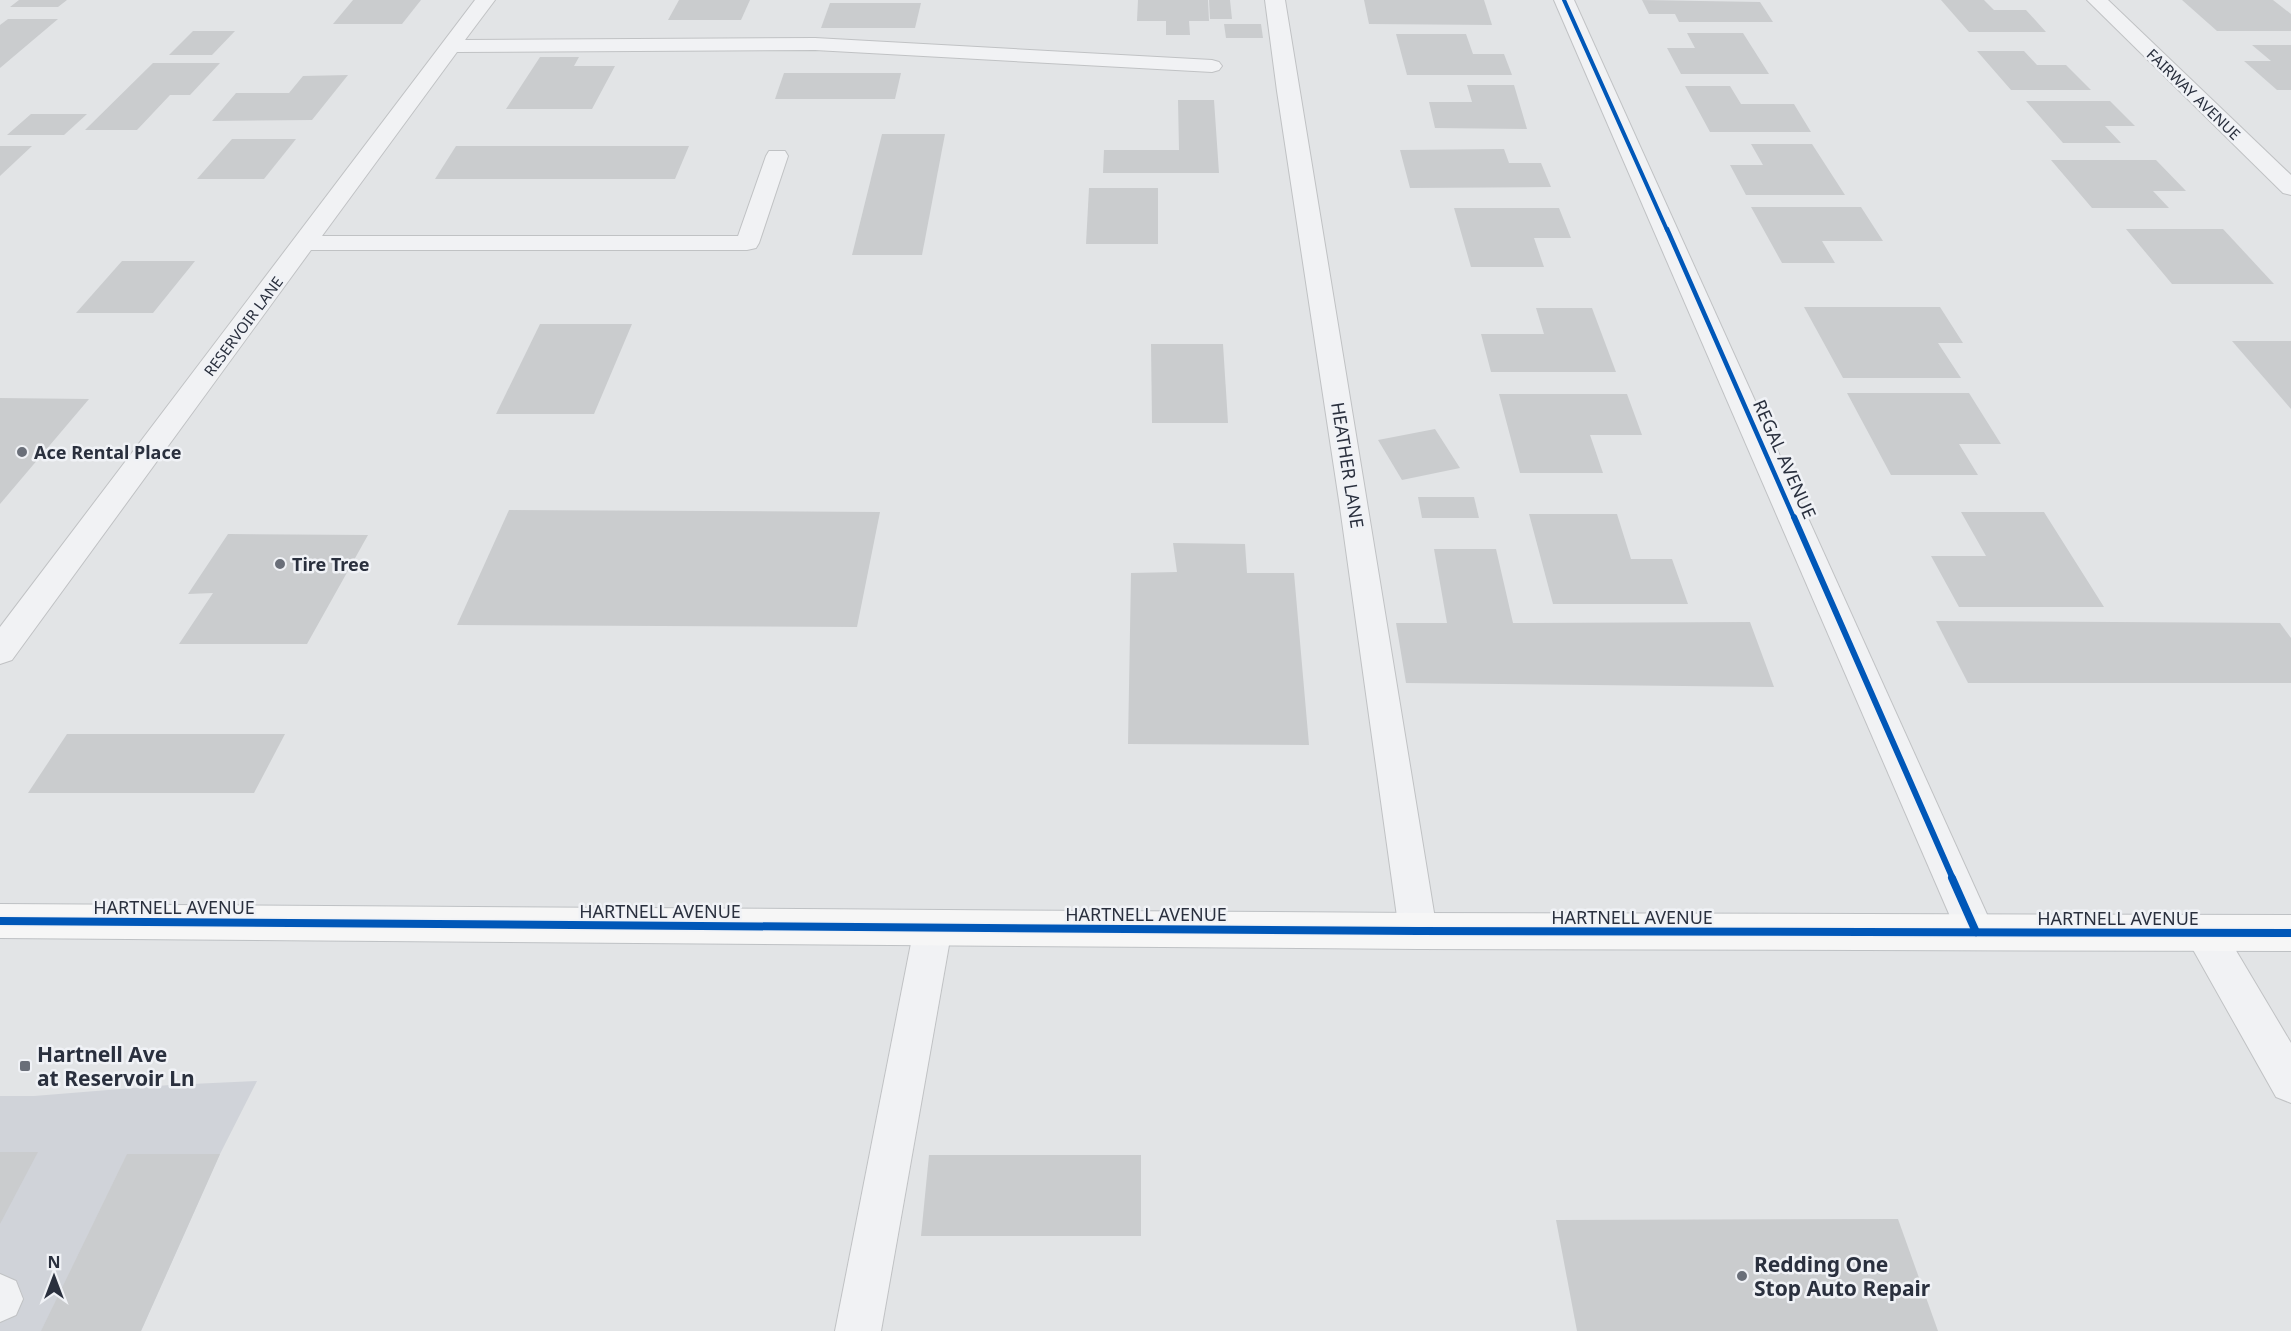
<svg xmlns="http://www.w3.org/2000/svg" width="2291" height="1331" font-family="'Noto Sans',sans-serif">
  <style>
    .built { fill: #d0d3d9 }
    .building { fill: #caccce }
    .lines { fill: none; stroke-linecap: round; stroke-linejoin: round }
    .minor-casing { stroke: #c0c2c4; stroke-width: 2 }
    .major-casing { stroke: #bec1c4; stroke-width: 2 }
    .minor { fill: #f1f2f4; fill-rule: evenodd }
    .major { fill: #f6f6f6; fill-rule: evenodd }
    .cycleway-far3-casing { stroke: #f0f2f6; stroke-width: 6 }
    .cycleway-far2-casing { stroke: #f0f2f6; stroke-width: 8 }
    .cycleway-far1-casing { stroke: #f0f2f6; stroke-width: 10 }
    .cycleway-casing { stroke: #f0f2f6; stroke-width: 11 }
    .cycleway-far3 { stroke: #0057b8; stroke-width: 4 }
    .cycleway-far2 { stroke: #0057b8; stroke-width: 4.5 }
    .cycleway-far1 { stroke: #0057b8; stroke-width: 6 }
    .cycleway { stroke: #0057b8; stroke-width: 8 }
    .poi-dot { fill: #6a6f79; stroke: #f0f2f6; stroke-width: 2 }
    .labels { text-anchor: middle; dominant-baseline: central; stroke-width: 5; stroke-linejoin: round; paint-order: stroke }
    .far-street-label { font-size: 15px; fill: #2a303e; stroke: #f0f2f6 }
    .poi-label { font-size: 18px; font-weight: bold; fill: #2a303e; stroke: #f0f2f6; text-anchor: start }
    .street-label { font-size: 18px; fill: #2a303e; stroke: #f0f2f6 }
    .near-poi-label { font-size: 21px; font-weight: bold; fill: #2a303e; stroke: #f0f2f6; text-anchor: start }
  </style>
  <rect width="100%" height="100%" fill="#e2e4e6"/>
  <polygon class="built" points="257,1081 220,1154 141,1331 0,1331 0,1096 34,1096 170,1085"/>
  <g class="building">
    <polygon points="19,0 67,0 58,7 10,7"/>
    <polygon points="353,0 421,0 402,24 333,24"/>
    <polygon points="679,0 750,0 741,20 668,20"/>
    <polygon points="1138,0 1208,0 1209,21 1189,21 1190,35 1166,35 1166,21 1137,21"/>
    <polygon points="1209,0 1230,0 1232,19 1210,19"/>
    <polygon points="1364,0 1484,0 1492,25 1369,24"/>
    <polygon points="1642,0 1760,2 1773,22 1679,22 1675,14 1649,14"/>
    <polygon points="1941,0 1984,0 1994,10 2026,10 2046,32 1969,32"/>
    <polygon points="2182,0 2273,0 2291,14 2291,31 2217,31"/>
    <polygon points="830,3 921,3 915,28 821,28"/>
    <polygon points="8,19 58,19 0,68 0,25"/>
    <polygon points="1224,24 1261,24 1263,38 1226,38"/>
    <polygon points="193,31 235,31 212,55 169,55"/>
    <polygon points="1687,33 1743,33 1769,74 1681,74 1667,48 1695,48"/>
    <polygon points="1396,34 1466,34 1473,54 1504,54 1512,75 1407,75"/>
    <polygon points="2252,45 2291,45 2291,90 2277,90 2244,61 2271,61"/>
    <polygon points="1977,51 2024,51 2037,65 2066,65 2091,90 2011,90"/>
    <polygon points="540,57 579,57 574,66 615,66 592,109 506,109"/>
    <polygon points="153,63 220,63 190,95 170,95 137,130 85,130"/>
    <polygon points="784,73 901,73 895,99 775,99"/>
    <polygon points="348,75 312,120 212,121 236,93 289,93 303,76"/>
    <polygon points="1467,85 1514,85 1527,129 1435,128 1429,102 1472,102"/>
    <polygon points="1685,86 1730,86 1741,104 1794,104 1811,132 1710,132"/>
    <polygon points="1178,100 1214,100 1219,173 1103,173 1104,150 1179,150"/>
    <polygon points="2026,101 2110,101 2135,126 2105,126 2121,143 2063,143"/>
    <polygon points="31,114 87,114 64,135 7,135"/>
    <polygon points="882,134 945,134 922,255 852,255"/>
    <polygon points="232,139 296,139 264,179 197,179"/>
    <polygon points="1751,144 1812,144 1845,195 1746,195 1730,165 1763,165"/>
    <polygon points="0,146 32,146 0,176"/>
    <polygon points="456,146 689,146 675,179 435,179"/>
    <polygon points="1504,149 1509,163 1541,163 1551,187 1410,188 1400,150"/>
    <polygon points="2051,160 2156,160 2186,191 2153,191 2169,208 2092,208"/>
    <polygon points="1089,188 1158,188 1158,244 1086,244"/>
    <polygon points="1751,207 1861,207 1883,241 1822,241 1835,263 1782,263"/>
    <polygon points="1454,208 1559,208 1571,238 1534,238 1544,267 1471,267"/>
    <polygon points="2126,229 2223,229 2274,284 2172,284"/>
    <polygon points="122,261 195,261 153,313 76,313"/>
    <polygon points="1804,307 1940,307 1963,343 1938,343 1961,378 1843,378"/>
    <polygon points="1536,308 1592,308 1616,372 1491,372 1481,334 1544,334"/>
    <polygon points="540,324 632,324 594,414 496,414"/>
    <polygon points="2232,341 2291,341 2291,409"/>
    <polygon points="1151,344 1223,344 1228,423 1152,423"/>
    <polygon points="1847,393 1969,393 2001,444 1959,444 1978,475 1891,475"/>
    <polygon points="1499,394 1627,394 1642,435 1590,435 1603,473 1520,473"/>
    <polygon points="0,398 89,399 0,504"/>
    <polygon points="1435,429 1460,468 1402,480 1378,440"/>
    <polygon points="1418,497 1474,497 1479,518 1422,518"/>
    <polygon points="509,510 880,512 857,627 457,625"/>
    <polygon points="1961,512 2044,512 2104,607 1959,607 1931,556 1986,556"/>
    <polygon points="1529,514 1617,514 1631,559 1672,559 1688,604 1553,604"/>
    <polygon points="228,534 368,535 307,644 179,644 213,593 188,594"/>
    <polygon points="1173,543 1245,544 1247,573 1294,573 1309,745 1128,744 1131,573 1177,572"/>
    <polygon points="1434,549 1496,549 1513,623 1750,622 1774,687 1406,683 1396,623 1447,623"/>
    <polygon points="1936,621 2280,623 2291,638 2291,683 1968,683"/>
    <polygon points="67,734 285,734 254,793 28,793"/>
    <polygon points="0,1152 38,1152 0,1224"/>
    <polygon points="127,1154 220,1154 141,1331 41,1331"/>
    <polygon points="929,1155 1141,1155 1141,1236 921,1236"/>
    <polygon points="1898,1219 1938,1331 1577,1331 1556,1220"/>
  </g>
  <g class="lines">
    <g class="minor-casing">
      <g id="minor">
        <polygon points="475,0 495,0 465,40 815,38 1212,60 1219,62 1222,66 1219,70 1212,72 815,50 457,52 322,236 738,236 766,156 769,151 785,151 788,156 759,243 756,248 747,250 311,250 12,660 0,664 0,627"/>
        <polygon points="1265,0 1285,0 1437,931 1432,943 1418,949 1404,943 1399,931 1340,507 1277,91"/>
        <polygon points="1554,0 1574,0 1995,932 1990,944 1976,950 1962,944"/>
        <polygon points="2087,0 2108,0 2291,175 2291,195 2283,193"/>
        <polygon points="933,911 947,916 952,928 881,1331 835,1331 914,928 919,916"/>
        <polygon points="2205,916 2219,922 2291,1043 2291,1103 2276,1097 2191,946 2186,934 2191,922"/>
        <polygon points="0,1274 16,1281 23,1299 16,1315 0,1322"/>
      </g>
    </g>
    <g class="major-casing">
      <polygon id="major" points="0,904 1418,913 2291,915 2291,951 1418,949 0,938"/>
    </g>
    <use href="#minor" class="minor"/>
    <use href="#major" class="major"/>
    <g class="cycleway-far3-casing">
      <polyline id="cycleway-far3" points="1564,0 1667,230"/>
    </g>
    <g class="cycleway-far2-casing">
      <polyline id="cycleway-far2" points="1667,229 1794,518"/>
    </g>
    <g class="cycleway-far1-casing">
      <polyline id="cycleway-far1" points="1794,517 1953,879"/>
    </g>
    <g class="cycleway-casing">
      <g id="cycleway">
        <polyline points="1952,878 1976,932"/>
        <polyline points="0,921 1418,931 2291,933"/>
      </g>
    </g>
    <use href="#cycleway-far3" class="cycleway-far3"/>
    <use href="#cycleway-far2" class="cycleway-far2"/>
    <use href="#cycleway-far1" class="cycleway-far1"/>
    <use href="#cycleway" class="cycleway"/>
  </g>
  <g class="poi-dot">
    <circle cx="22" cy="452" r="6"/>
    <circle cx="280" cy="564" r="6"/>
    <rect x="19" y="1060" width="12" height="12" rx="3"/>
    <circle cx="1742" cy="1276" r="6"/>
  </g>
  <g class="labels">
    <g class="far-street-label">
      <text transform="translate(2194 94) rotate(44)">FAIRWAY AVENUE</text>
      <text transform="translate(243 326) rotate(-53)">RESERVOIR LANE</text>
    </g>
    <g class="poi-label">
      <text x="34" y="452">Ace Rental Place</text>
      <text x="292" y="564">Tire Tree</text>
    </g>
    <g class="street-label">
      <text transform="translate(1785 459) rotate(66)">REGAL AVENUE</text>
      <text transform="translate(1348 465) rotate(81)">HEATHER LANE</text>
      <text x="174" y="907">HARTNELL AVENUE</text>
      <text x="660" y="911">HARTNELL AVENUE</text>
      <text x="1146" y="914">HARTNELL AVENUE</text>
      <text x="1632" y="917">HARTNELL AVENUE</text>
      <text x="2118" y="918">HARTNELL AVENUE</text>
    </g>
    <g class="near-poi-label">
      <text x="37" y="1054">Hartnell Ave<tspan x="37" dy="24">at Reservoir Ln</tspan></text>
      <text x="1754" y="1264">Redding One<tspan x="1754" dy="24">Stop Auto Repair</tspan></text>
    </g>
  </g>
  <g transform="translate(54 1277)" stroke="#f0f2f6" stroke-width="4.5" paint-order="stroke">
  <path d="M0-4.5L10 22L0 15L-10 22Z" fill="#2a303e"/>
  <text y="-9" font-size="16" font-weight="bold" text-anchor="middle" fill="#2a303e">N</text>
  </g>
</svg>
